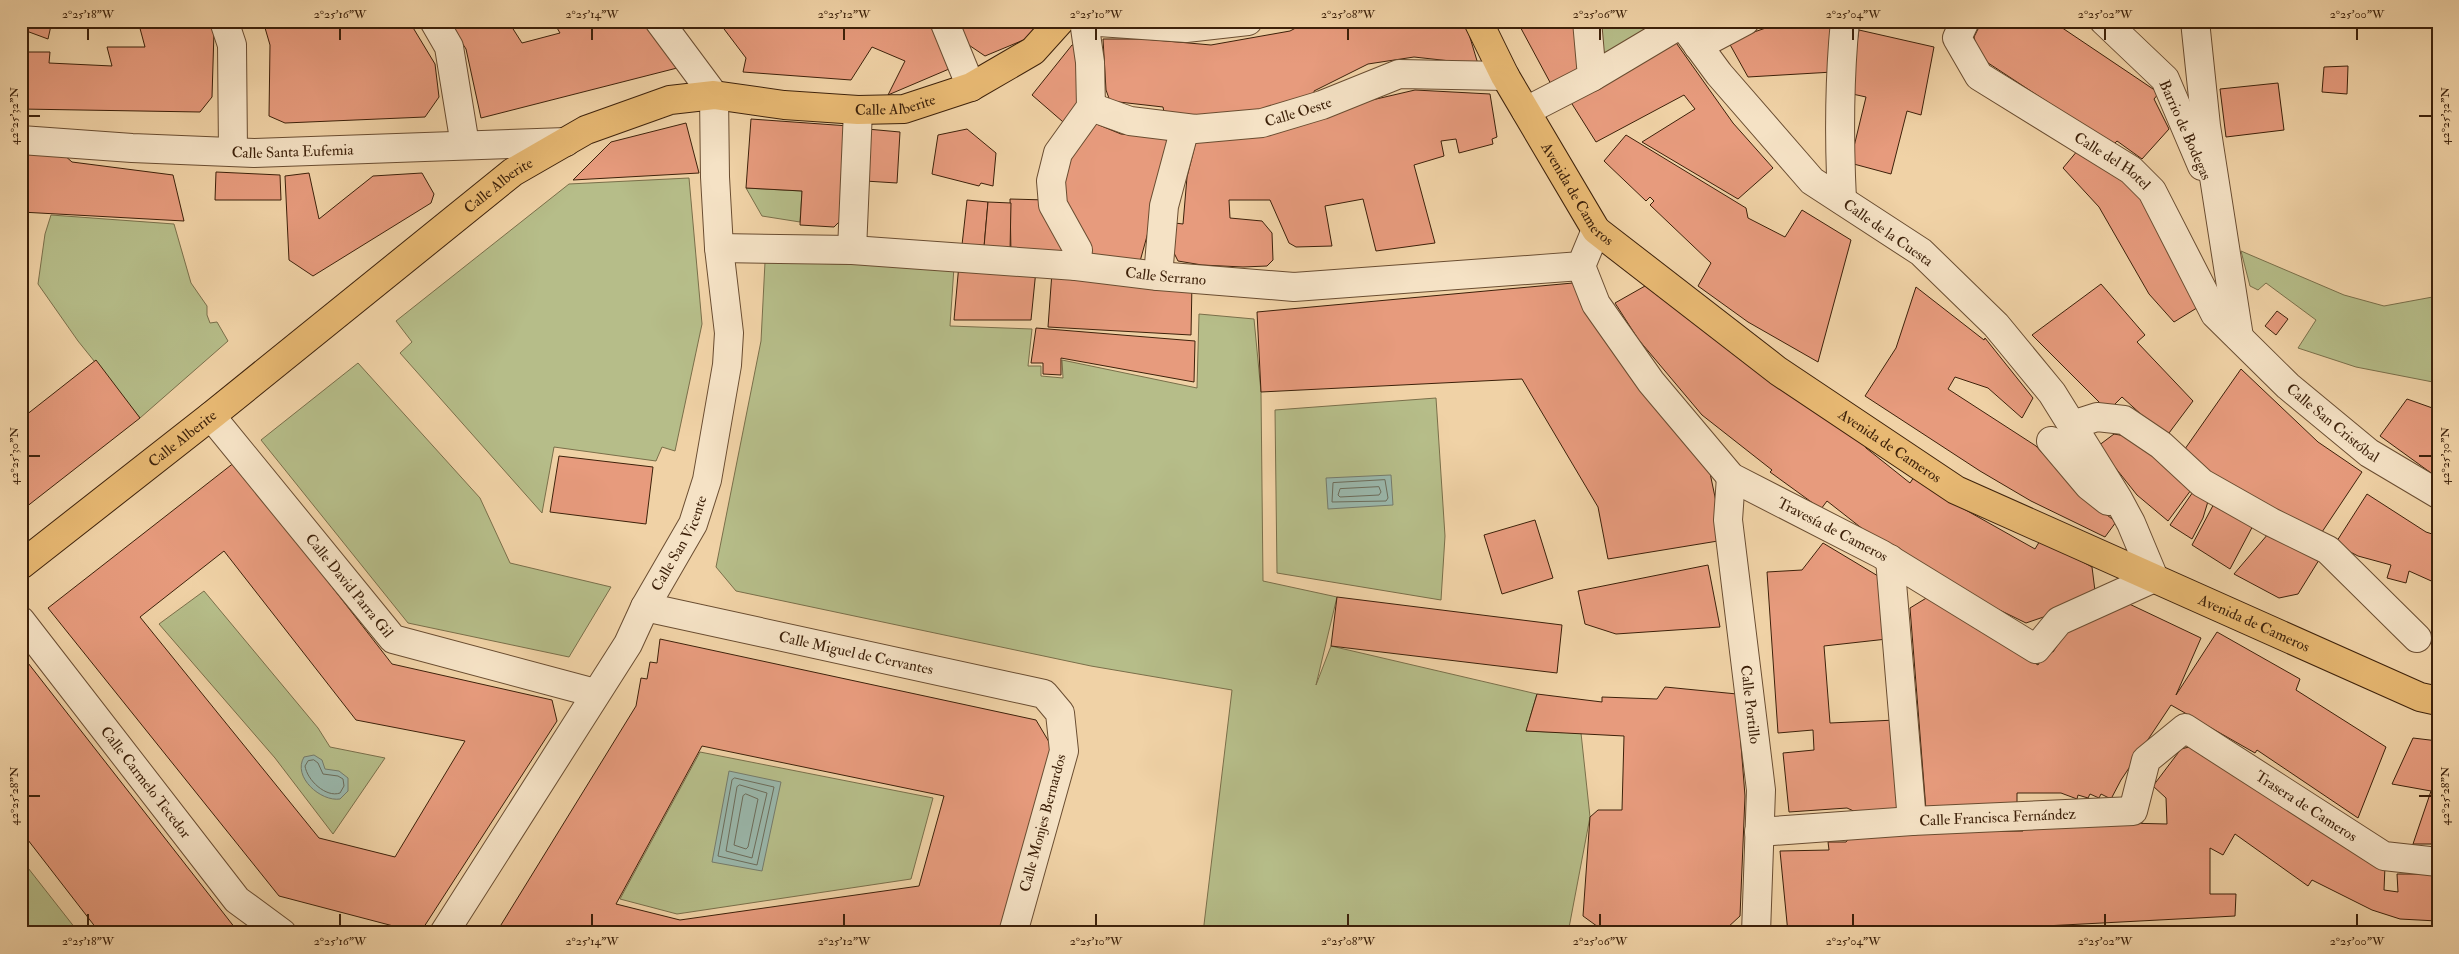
<svg xmlns="http://www.w3.org/2000/svg" width="2459" height="954" font-family="'IM FELL Double Pica',serif">
  <style>
    .green { fill: #b6bd89; stroke: #7a6f4a }
    .water { fill: #9ab7ab; stroke: #757b6b }
    .lines { fill: none; stroke-linecap: round; stroke-linejoin: round }
    .shore { stroke: #6c6c5a; stroke-width: 1 }
    .building { fill: #e79b7d; stroke: #3d210a; fill-rule: evenodd }
    .minor-casing { stroke: #6a4d31; stroke-width: 30 }
    .major-casing { stroke: #3d210a; stroke-width: 30 }
    .minor { stroke: #f5e2c5; stroke-width: 28 }
    .major { stroke: #e8b973; stroke-width: 28 }
    .ticks { fill: none; stroke: #3d210a; stroke-width: 2 }
    .labels { text-anchor: middle; dominant-baseline: central; stroke-width: 4; stroke-linejoin: round; paint-order: stroke }
    .street-label { font-size: 15px; fill: #3d210a; stroke: #f5e2c5 }
    .neatline { fill: none; stroke: #3d210a; stroke-width: 2 }
    .ticks-label { font-size: 12px; text-anchor: middle; fill: #3d210a }
  </style>
  <rect width="100%" height="100%" fill="#f0d2a6"/>
  <filter id="stains"><feTurbulence type="fractalNoise" baseFrequency=".004" numOctaves="4"/><feColorMatrix values="0 0 0 0 .2 0 0 0 0 .09 0 0 0 0 .02 0 0 0 .5 -.17"/></filter>
  <radialGradient id="worn" r=".72"><stop offset=".6" stop-color="#630" stop-opacity="0"/><stop offset="1" stop-color="#630" stop-opacity=".3"/></radialGradient>
  <g class="green">
    <polygon points="1599,21 1667,21 1601,56"/>
    <polygon points="689,178 702,324 675,451 662,447 656,461 554,447 542,513 400,353 412,342 396,321 569,184"/>
    <polygon points="746,188 802,191 800,222 762,216"/>
    <polygon points="51,215 174,224 191,283 207,306 207,315 210,323 217,322 228,341 140,418 78,341 38,284 45,234"/>
    <polygon points="2241,251 2344,295 2384,306 2438,296 2438,383 2356,367 2298,348 2316,320 2266,283 2258,290 2250,286"/>
    <polygon points="765,262 954,267 950,326 1032,329 1028,366 1041,366 1041,376 1063,378 1062,360 1197,388 1199,314 1254,319 1261,392 1263,581 1337,597 1316,685 1331,646 1537,694 1526,731 1581,733 1590,817 1568,933 1203,933 1232,690 1091,666 736,591 716,567 761,341"/>
    <polygon points="358,363 480,498 510,563 611,587 569,657 408,623 261,440"/>
    <polygon points="1436,398 1445,536 1441,600 1277,573 1275,410"/>
    <polygon points="204,591 318,728 330,747 385,758 333,834 275,758 159,624"/>
    <polygon points="700,752 933,798 911,879 677,914 620,899"/>
    <polygon points="21,859 79,933 21,933"/>
  </g>
  <g class="water">
    <polygon points="1391,475 1393,505 1328,509 1326,478"/>
    <path d="M314 755 322 760 325 769 339 771 348 778V791L340 799C321 802 292 777 304 757Z"/>
    <polygon points="729,771 781,782 762,871 712,862"/>
  </g>
  <g class="lines">
    <g class="shore">
      <polygon points="1385,480 1388,498 1386,501 1332,502 1333,483"/>
      <polygon points="1379,487 1381,492 1379,495 1340,497 1338,495 1340,489"/>
      <path d="M314 760 318 763 323 774 338 776 343 779 344 786 340 793C326 798 307 780 305 766L308 761Z"/>
      <polygon points="735,778 774,787 757,865 718,856 732,780"/>
      <polygon points="740,785 767,793 752,858 726,851 737,787"/>
      <polygon points="746,794 758,799 748,847 746,849 734,845 743,796"/>
    </g>
  </g>
  <g class="building">
    <polygon points="21,21 52,21 48,39 21,29"/>
    <polygon points="138,21 210,21 214,31 212,97 200,112 21,109 21,52 50,52 49,63 112,66 107,47 145,47"/>
    <polygon points="263,21 409,21 435,64 439,97 425,117 285,123 269,116 270,45"/>
    <polygon points="448,21 508,21 522,43 560,33 553,21 647,21 681,67 481,118 466,49"/>
    <polygon points="718,21 929,21 949,69 888,95 905,61 872,47 851,80 743,72 746,58"/>
    <polygon points="954,21 1040,21 1026,39 985,56 957,37"/>
    <polygon points="1309,21 1465,21 1478,64 1414,57 1368,64 1314,91 1315,97 1217,120 1164,112 1163,107 1110,101 1106,90 1103,39 1144,39 1211,45 1290,31"/>
    <polygon points="1517,21 1580,21 1587,67 1552,86"/>
    <polygon points="1786,21 1830,21 1834,45 1833,72 1748,77 1728,41"/>
    <polygon points="1982,21 2052,21 2159,93 2154,99 2169,129 2142,159 2117,141 2113,145 1979,57 1974,37"/>
    <polygon points="1859,30 1934,47 1921,115 1907,111 1891,174 1850,163 1866,97 1848,93"/>
    <polygon points="1672,37 1733,123 1773,168 1738,199 1642,142 1695,109 1684,95 1596,142 1567,96"/>
    <polygon points="1084,44 1087,91 1070,128 1032,95 1072,45"/>
    <polygon points="2348,66 2347,94 2322,92 2324,67"/>
    <polygon points="2278,83 2284,130 2226,137 2220,89"/>
    <polygon points="1415,90 1490,94 1497,137 1492,139 1493,144 1459,153 1456,139 1441,141 1444,156 1414,165 1435,243 1376,251 1363,199 1325,206 1332,246 1296,247 1289,243 1270,200 1229,200 1230,218 1262,221 1272,233 1273,260 1267,266 1243,267 1202,265 1178,261 1173,251 1175,223 1183,224 1187,177 1196,141"/>
    <polygon points="751,119 849,126 844,217 834,227 800,225 802,191 746,188"/>
    <polygon points="1089,121 1121,134 1157,137 1173,142 1139,265 1093,255 1060,197 1070,153"/>
    <polygon points="686,123 699,173 573,180 611,142"/>
    <polygon points="867,129 900,132 897,183 865,181"/>
    <polygon points="967,129 996,153 993,186 981,183 979,186 932,174 938,135"/>
    <polygon points="1626,135 1746,208 1748,218 1785,237 1802,210 1851,240 1818,362 1748,322 1698,286 1711,263 1650,205 1654,201 1650,197 1646,201 1604,161"/>
    <polygon points="2078,150 2141,186 2200,306 2174,322 2149,294 2099,207 2063,168"/>
    <polygon points="21,152 63,154 72,162 173,175 184,221 21,212"/>
    <polygon points="216,172 280,175 281,200 215,200"/>
    <polygon points="309,173 319,219 373,176 422,173 434,194 431,203 313,276 289,260 285,176"/>
    <polygon points="1010,199 1046,200 1066,246 1063,252 1011,254"/>
    <polygon points="967,200 988,202 984,247 962,245"/>
    <polygon points="988,202 1011,203 1010,252 984,247"/>
    <polygon points="959,264 1036,270 1031,320 954,320"/>
    <polygon points="1052,272 1192,282 1191,335 1048,327"/>
    <polygon points="1573,283 1710,473 1724,540 1608,559 1598,507 1522,379 1261,392 1257,312"/>
    <polygon points="2101,284 2145,335 2137,342 2193,401 2166,437 2122,397 2108,411 2032,335"/>
    <polygon points="1645,286 1863,441 1866,448 1910,483 1914,477 1948,500 2035,549 2041,539 2092,567 2096,599 2026,623 1910,566 1827,501 1821,509 1770,472 1772,470 1702,415 1638,339 1615,303"/>
    <polygon points="1916,287 1984,340 1985,338 2033,398 2022,418 1988,388 1955,377 1948,389 2036,446 2080,494 2116,522 2105,537 2031,501 1980,471 1865,396 1896,348"/>
    <polygon points="2277,311 2288,319 2276,335 2265,326"/>
    <polygon points="1036,328 1195,341 1194,382 1061,358 1061,375 1043,374 1043,363 1031,363"/>
    <polygon points="96,360 140,418 21,511 21,419"/>
    <polygon points="2241,369 2318,442 2362,472 2320,535 2180,456"/>
    <polygon points="2407,399 2438,410 2438,478 2380,436"/>
    <polygon points="2114,434 2142,439 2191,490 2168,521 2137,495 2098,446"/>
    <polygon points="559,456 653,467 646,524 550,512"/>
    <path d="M235 462 392 664 552 700 557 721 420 933 279 896 48 608ZM224 551 356 720 465 741 395 857 319 838 140 617Z"/>
    <polygon points="2195,489 2209,498 2203,518 2192,539 2170,525"/>
    <polygon points="2367,494 2426,532 2438,536 2438,584 2409,571 2406,583 2387,578 2391,565 2358,556 2335,544"/>
    <polygon points="2217,498 2256,520 2230,569 2192,545"/>
    <polygon points="1535,520 1553,578 1502,594 1484,535"/>
    <polygon points="2274,527 2319,560 2298,594 2279,598 2234,574"/>
    <polygon points="1823,543 1883,579 1887,639 1824,646 1830,723 1896,720 1905,811 1858,813 1847,808 1789,812 1783,753 1814,750 1813,730 1778,733 1767,572 1802,570"/>
    <polygon points="1708,565 1720,627 1616,634 1585,624 1578,591"/>
    <polygon points="1337,597 1562,625 1557,673 1331,646"/>
    <polygon points="1928,597 2038,665 2046,651 2053,652 2072,623 2123,601 2201,638 2176,695 2217,632 2300,679 2296,690 2386,747 2358,818 2257,750 2255,753 2171,705 2121,780 2111,799 2101,794 2099,798 2090,794 2088,798 2078,795 2077,799 2061,793 2017,793 2017,804 1926,810 1910,608"/>
    <path d="M660 639 1036 720 1055 752 1003 933H496L636 706 641 678 647 679 650 662 657 663ZM702 746 944 796 919 886 680 920 616 904Z"/>
    <polygon points="21,654 239,933 100,933 21,831"/>
    <polygon points="1665,687 1737,694 1745,796 1740,916 1726,929 1605,932 1583,916 1590,817 1598,810 1622,810 1624,736 1526,731 1537,694 1602,702 1602,697 1657,699"/>
    <polygon points="2413,738 2438,741 2438,844 2413,844 2431,791 2392,784"/>
    <polygon points="2193,746 2385,866 2384,890 2398,892 2397,874 2435,874 2437,921 2400,919 2372,910 2312,880 2308,886 2235,834 2223,855 2210,848 2210,894 2236,894 2235,916 1911,933 1788,933 1780,851 1829,850 1828,842 1846,842 1853,833 2023,831 2025,825 2081,822 2167,824 2166,798 2153,786 2181,749"/>
  </g>
  <g class="lines">
    <g class="minor-casing">
      <g id="minor">
        <polyline points="224,21 232,45 233,152"/>
        <polyline points="434,21 449,47 465,145"/>
        <polyline points="944,21 971,87"/>
        <path id="s1" d="M1965 21 1957 38 1979 76 2131 170 2152 191 2215 314 2288 386 2369 453 2438 494"/>
        <polyline points="2104,21 2165,79 2202,166"/>
        <polyline points="2195,21 2206,126 2239,337"/>
        <polyline points="1085,23 1099,22 1186,28 1248,21"/>
        <polyline points="1698,46 1745,21"/>
        <polyline points="1592,77 1681,24"/>
        <path id="s2" d="M1091 107 1130 121 1195 129 1262 123 1322 105 1399 74 1505 76"/>
        <polyline points="1526,111 1592,77 1587,21"/>
        <path id="s3" d="M21 140 132 148 254 153 566 142"/>
        <path d="M1842 200C1839 140 1839 81 1845 21"/>
        <path id="s4" d="M719 248 852 250 1076 266 1158 276 1294 287 1581 266 1596 230"/>
        <polyline points="852,250 858,110"/>
        <polyline points="1076,266 1078,250 1053,205 1051,181 1058,153 1091,107 1090,62 1084,21"/>
        <path id="s5" d="M1581 266 1596 304 1651 382 1731 477 1881 554 2036 649 2059 621 2154 578 2131 523 2118 499 2052 393 1996 325 1921 252 1812 181 1719 74 1680 21"/>
        <polyline points="1158,276 1164,206 1185,128"/>
        <path id="s6" d="M211 416 393 639 595 693"/>
        <polyline points="2072,425 2097,417 2124,420 2161,445 2202,483 2271,522 2328,550 2417,638"/>
        <polyline points="2051,441 2089,486 2108,501"/>
        <path id="s7" d="M1731 477 1728 520 1761 790 1756 933"/>
        <polyline points="1890,559 1912,821"/>
        <path id="s8" d="M645 607 1044 694 1060 713 1064 751 1013 933"/>
        <path id="s9" d="M21 621 237 900 282 933"/>
        <path id="s10" d="M1759 832 1912 821 2133 811 2146 760 2185 728 2384 856 2438 862"/>
        <path id="s11" d="M444 933 628 644 645 607 693 524 707 480 727 365 729 333 719 248 715 177 714 95 659 21"/>
      </g>
    </g>
    <g class="major-casing">
      <g id="major">
        <path id="s12" d="M1478 21 1505 76 1596 230 1778 371 1956 490 2420 697 2438 701"/>
        <path id="s13" d="M21 565 211 416 513 172 586 130 670 100 714 95 784 105 858 110 904 109 971 87 1033 51 1060 21"/>
      </g>
    </g>
    <use href="#minor" class="minor"/>
    <use href="#major" class="major"/>
  </g>
  <path class="ticks" d="M88 28V40M340 28V40M592 28V40M844 28V40M1096 28V40M1348 28V40M1600 28V40M1853 28V40M2105 28V40M2357 28V40M28 116H40M2419 116H2432M28 456H40M2419 456H2432M28 796H40M2419 796H2432M88 914V926M340 914V926M592 914V926M844 914V926M1096 914V926M1348 914V926M1600 914V926M1853 914V926M2105 914V926M2357 914V926"/>
  <g class="labels">
    <g class="street-label">
      <text stroke="none"><textPath href="#s13" startOffset="1030">Calle Alberite</textPath></text>
      <text stroke="none"><textPath href="#s2" startOffset="212">Calle Oeste</textPath></text>
      <text transform="translate(2185 130) rotate(66)">Barrio de Bodegas</text>
      <text stroke="none"><textPath href="#s3" startOffset="272">Calle Santa Eufemia</textPath></text>
      <text stroke="none"><textPath href="#s1" startOffset="221">Calle del Hotel</textPath></text>
      <text stroke="none"><textPath href="#s13" startOffset="610">Calle Alberite</textPath></text>
      <text stroke="none"><textPath href="#s12" startOffset="200">Avenida de Cameros</textPath></text>
      <text transform="translate(1888 233) rotate(35)">Calle de la Cuesta</text>
      <text stroke="none"><textPath href="#s4" startOffset="448">Calle Serrano</textPath></text>
      <text stroke="none"><textPath href="#s1" startOffset="570">Calle San Cristóbal</textPath></text>
      <text stroke="none"><textPath href="#s13" startOffset="205">Calle Alberite</textPath></text>
      <text stroke="none"><textPath href="#s12" startOffset="605">Avenida de Cameros</textPath></text>
      <text stroke="none"><textPath href="#s5" startOffset="375">Travesía de Cameros</textPath></text>
      <text stroke="none"><textPath href="#s11" startOffset="456">Calle San Vicente</textPath></text>
      <text stroke="none"><textPath href="#s6" startOffset="219">Calle David Parra Gil</textPath></text>
      <text stroke="none"><textPath href="#s12" startOffset="1011">Avenida de Cameros</textPath></text>
      <text stroke="none"><textPath href="#s8" startOffset="216">Calle Miguel de Cervantes</textPath></text>
      <text stroke="none"><textPath href="#s7" startOffset="229">Calle Portillo</textPath></text>
      <text stroke="none"><textPath href="#s9" startOffset="204">Calle Carmelo Tecedor</textPath></text>
      <text stroke="none"><textPath href="#s10" startOffset="622">Trasera de Cameros</textPath></text>
      <text stroke="none"><textPath href="#s10" startOffset="239">Calle Francisca Fernández</textPath></text>
      <text transform="translate(1043 823) rotate(-75)">Calle Monjes Bernardos</text>
    </g>
  </g>
  <rect width="2459" height="954" fill="none" stroke="#f0d2a6" stroke-width="55"/>
  <rect x="28" y="28" width="2404" height="898" class="neatline"/>
  <g class="ticks-label">
    <text x="88" y="18">2°25'18"W</text>
    <text x="340" y="18">2°25'16"W</text>
    <text x="592" y="18">2°25'14"W</text>
    <text x="844" y="18">2°25'12"W</text>
    <text x="1096" y="18">2°25'10"W</text>
    <text x="1348" y="18">2°25'08"W</text>
    <text x="1600" y="18">2°25'06"W</text>
    <text x="1853" y="18">2°25'04"W</text>
    <text x="2105" y="18">2°25'02"W</text>
    <text x="2357" y="18">2°25'00"W</text>
    <text transform="translate(14 116) rotate(-90)" y="4">42°25'32"N</text>
    <text transform="translate(2445 116) rotate(-90)" y="4">42°25'32"N</text>
    <text transform="translate(14 456) rotate(-90)" y="4">42°25'30"N</text>
    <text transform="translate(2445 456) rotate(-90)" y="4">42°25'30"N</text>
    <text transform="translate(14 796) rotate(-90)" y="4">42°25'28"N</text>
    <text transform="translate(2445 796) rotate(-90)" y="4">42°25'28"N</text>
    <text x="88" y="945">2°25'18"W</text>
    <text x="340" y="945">2°25'16"W</text>
    <text x="592" y="945">2°25'14"W</text>
    <text x="844" y="945">2°25'12"W</text>
    <text x="1096" y="945">2°25'10"W</text>
    <text x="1348" y="945">2°25'08"W</text>
    <text x="1600" y="945">2°25'06"W</text>
    <text x="1853" y="945">2°25'04"W</text>
    <text x="2105" y="945">2°25'02"W</text>
    <text x="2357" y="945">2°25'00"W</text>
  </g>
  <rect width="100%" height="100%" filter="url(#stains)"/>
  <rect width="100%" height="100%" fill="url(#worn)"/>
</svg>
